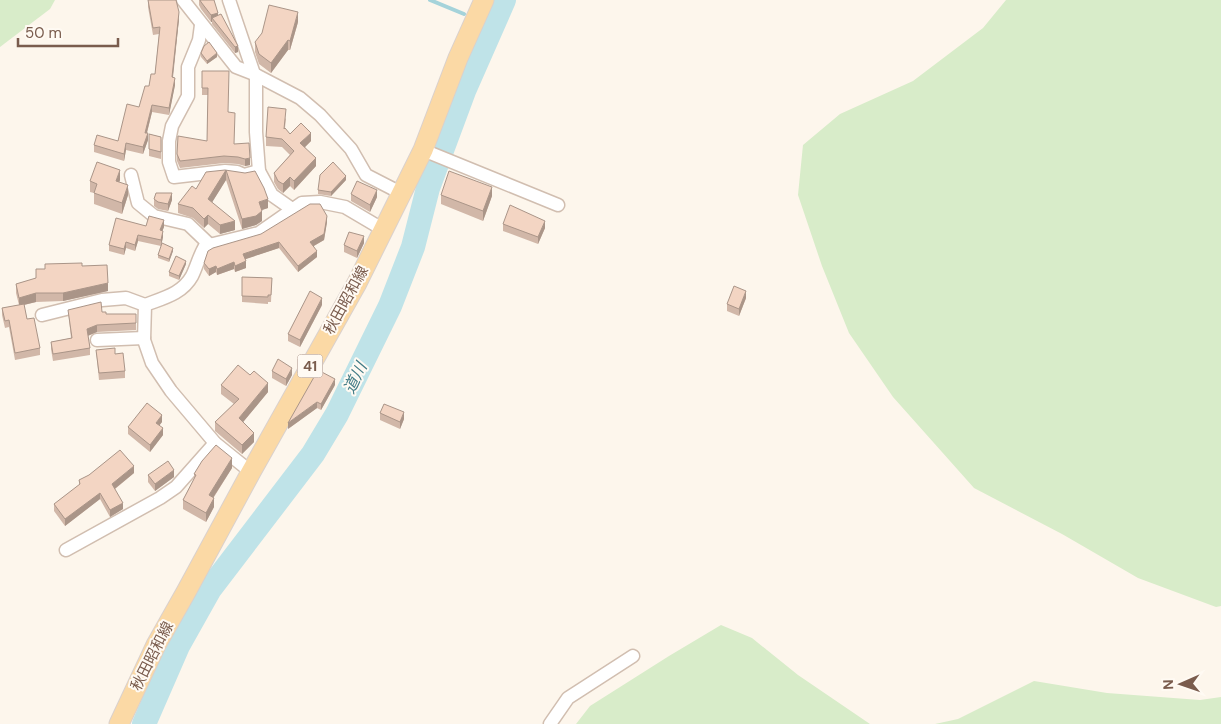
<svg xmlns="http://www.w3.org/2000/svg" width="1221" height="724" font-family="'DM Sans','Noto Sans JP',sans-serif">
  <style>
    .green { fill: #d8ecc9 }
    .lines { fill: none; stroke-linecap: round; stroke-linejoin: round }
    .stream { stroke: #a5d3da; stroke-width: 4 }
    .river { stroke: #bfe3e8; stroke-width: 24 }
    .minor-casing { stroke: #d1beb0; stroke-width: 15 }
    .primary-casing { stroke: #dad1cd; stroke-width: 21 }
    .minor { stroke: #fff; stroke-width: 12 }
    .primary { stroke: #fbd9a5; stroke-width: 19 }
    .wall { fill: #d1b7a8 }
    .shaded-wall { fill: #aa9588 }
    .building { fill: #f3d5c3; stroke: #aa9588 }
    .labels { text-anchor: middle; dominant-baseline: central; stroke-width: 4; stroke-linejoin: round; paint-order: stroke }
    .shield { fill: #fffaf3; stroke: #a28b7f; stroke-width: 1 }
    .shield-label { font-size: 14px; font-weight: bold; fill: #7a5c4d }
    .street-label { font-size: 15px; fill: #7a5c4d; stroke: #fffaf3 }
    .water-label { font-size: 16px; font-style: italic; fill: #437c86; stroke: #fffaf3 }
  </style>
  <rect width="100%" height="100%" fill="#fdf6ec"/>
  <g class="green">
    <polygon points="0,0 55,0 50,9 0,47"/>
    <polygon points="1006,0 1221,0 1221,606 1216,607 1138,578 1062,534 974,488 893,397 849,333 822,266 798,195 803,145 840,114 913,81 983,28"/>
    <polygon points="721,625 752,638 798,675 870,724 576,724 590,706 669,656"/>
    <polygon points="1034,681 1107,693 1200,700 1221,697 1221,724 935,724 958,719"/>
  </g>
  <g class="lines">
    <g class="stream">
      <polyline points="430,0 464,14"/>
      <polyline points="486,25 492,27"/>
    </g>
    <polyline class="river" points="144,724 178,646 210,589 313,454 337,414 390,306 413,247 428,188 464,91 504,0"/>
    <g class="minor-casing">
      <g id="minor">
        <polyline points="183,0 236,67 254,74"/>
        <polyline points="229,0 254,74 300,98 320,115 351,149 366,175 401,193"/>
        <polyline points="201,25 199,40 188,67 188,96 172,126 169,141 169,162 174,177 225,171 237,172 244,175 259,171"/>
        <polyline points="256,75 256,132 259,171 272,195 292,209"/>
        <polyline points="423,150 558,205"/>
        <polyline points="131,175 138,203 154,216 188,224 210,245"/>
        <polyline points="42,315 102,300 126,298 145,305"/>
        <polyline points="97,340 144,338"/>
        <path d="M251 472 215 443 171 391 152 363 144 340 145 305C163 298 182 294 192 276 197 266 199 256 205 246L259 233 302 203 320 202 345 207 384 230"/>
        <polyline points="66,550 160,498 176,487 215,443"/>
        <polyline points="550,724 568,698 633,656"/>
      </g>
    </g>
    <g class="primary-casing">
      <polyline id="primary" points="119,724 156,645 186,592 251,472 357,283 423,150 458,58 484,0"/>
    </g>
    <use href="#minor" class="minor"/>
    <use href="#primary" class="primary"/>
  </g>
  <g class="wall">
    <polygon points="148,0 179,19 173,78 175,85 169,115 152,112 147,133 148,140 143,154 126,150 124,161 94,152 94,145 118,141 139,107 155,74 159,34 153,35 148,7"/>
    <polygon points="199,0 214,0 218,15 238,52 235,53 212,24 212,22 211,22 201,9 199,5"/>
    <polygon points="298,22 290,50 288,50 271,73 259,64 255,52 255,42"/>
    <polygon points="201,53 217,57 207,64 201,57"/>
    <polygon points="202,71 228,112 234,144 250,165 245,166 238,164 224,163 180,168 177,161 177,154 207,141 208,95 202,95"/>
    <polygon points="286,118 285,128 290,134 311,141 305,147 316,166 294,190 290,186 283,193 278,189 274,182 274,173 290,155 282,147 266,146 266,137"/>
    <polygon points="149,134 161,137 161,159 149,156"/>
    <polygon points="225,170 268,208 262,210 262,221 256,225 242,229 226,180 212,202 235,230 220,234 208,224 204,228 193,218 178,213 178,204 196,189"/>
    <polygon points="120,180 119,182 128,195 122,214 94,204 94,193 90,192 90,181"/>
    <polygon points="346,180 331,196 318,194 318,190"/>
    <polygon points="351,194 377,197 370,212 351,201"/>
    <polygon points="441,195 492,196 483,221 441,204"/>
    <polygon points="154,199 172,200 168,211 158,209 154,206"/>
    <polygon points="327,222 324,240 314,246 317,257 298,272 279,248 245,259 246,268 235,272 234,269 217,275 216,272 209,276 204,269 204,263"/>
    <polygon points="503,224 545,228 538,244 503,231"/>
    <polygon points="146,226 164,227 162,231 163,237 161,246 138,241 135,251 126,248 124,255 109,251 109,245"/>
    <polygon points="364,243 357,258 344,252 344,245"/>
    <polygon points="173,251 169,262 158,258 158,255"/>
    <polygon points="186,264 179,280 169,276 169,272"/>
    <polygon points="82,266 108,291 63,301 36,302 24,305 27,319 40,348 40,355 15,360 9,327 5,328 2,315 2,308 19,305 16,293 16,284"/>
    <polygon points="242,277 272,278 271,302 268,302 268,304 242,302"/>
    <polygon points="746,298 739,316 727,311 727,304"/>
    <polygon points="322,305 300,347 288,341 288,334"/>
    <polygon points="68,310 102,312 106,314 136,314 136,330 97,332 88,336 90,348 90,355 53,361 51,349 51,342 71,338"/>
    <polygon points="96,350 115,354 125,371 125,378 99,380"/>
    <polygon points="272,371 292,375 286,386 272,378"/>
    <polygon points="221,385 268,392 243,422 254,442 242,454 215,431 215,422 234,404 221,394"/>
    <polygon points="335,385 321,410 317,408 288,429"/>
    <polygon points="380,413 404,419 400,429 380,420"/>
    <polygon points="162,422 159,425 163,435 150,452 128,434 128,427"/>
    <polygon points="232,468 214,497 214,507 206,522 183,509 183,500 194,479 194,474"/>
    <polygon points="134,473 115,489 123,509 110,517 100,499 65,526 54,511 54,504 79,486 79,480"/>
    <polygon points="148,475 174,477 155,491 148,482"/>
  </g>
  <g class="shaded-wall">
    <polygon points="179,12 179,19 172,84 172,77"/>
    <polygon points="298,12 298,22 290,50 290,41"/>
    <polygon points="218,13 218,20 212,18 212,22 211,22 211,15"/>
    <polygon points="288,40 288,50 271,73 271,63"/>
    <polygon points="238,46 238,52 235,53 235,47"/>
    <polygon points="217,53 217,57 207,64 207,61"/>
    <polygon points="175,78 175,85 169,115 169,108"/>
    <polygon points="152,105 152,112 145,140 145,133"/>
    <polygon points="148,133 148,140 143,154 143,147"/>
    <polygon points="311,133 311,141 300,152 300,143"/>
    <polygon points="126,143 126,150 124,161 124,154"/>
    <polygon points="250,158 250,165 245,166 245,159"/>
    <polygon points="316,158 316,166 294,190 294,181"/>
    <polygon points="120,170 120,180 116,191 116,181"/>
    <polygon points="226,170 226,180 208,209 208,199"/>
    <polygon points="346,176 346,180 331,196 331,192"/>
    <polygon points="290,177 290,186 283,193 283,184"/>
    <polygon points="128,185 128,195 122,214 122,203"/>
    <polygon points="492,187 492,196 483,221 483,211"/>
    <polygon points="377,190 377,197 370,212 370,205"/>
    <polygon points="172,193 172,200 168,211 168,204"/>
    <polygon points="268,199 268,208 259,211 259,202"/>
    <polygon points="262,211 262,221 256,225 242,229 242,219"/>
    <polygon points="208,215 208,224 204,228 204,219"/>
    <polygon points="327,216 327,222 324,240 310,248 310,242"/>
    <polygon points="164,220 164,227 160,237 160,230"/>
    <polygon points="235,221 235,230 220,234 220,225"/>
    <polygon points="545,221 545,228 538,244 538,237"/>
    <polygon points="163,231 163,237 161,246 161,240"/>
    <polygon points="138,235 138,241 135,251 135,245"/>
    <polygon points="364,236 364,243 357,258 357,251"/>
    <polygon points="126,242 126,248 124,255 124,249"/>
    <polygon points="279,242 279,248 243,260 243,254"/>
    <polygon points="173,248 173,251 169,262 169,259"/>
    <polygon points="317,251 317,257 298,272 298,266"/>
    <polygon points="186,261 186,264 179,280 179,276"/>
    <polygon points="246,261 246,268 235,272 235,266"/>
    <polygon points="234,262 234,269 217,275 217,269"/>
    <polygon points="216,266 216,272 209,276 209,269"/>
    <polygon points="108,283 108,291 63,301 63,293"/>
    <polygon points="746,291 746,298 739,316 739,309"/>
    <polygon points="36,293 36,302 19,306 19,298"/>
    <polygon points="322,298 322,305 300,347 300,340"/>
    <polygon points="97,325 97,332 87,336 87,329"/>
    <polygon points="292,368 292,375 286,386 286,379"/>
    <polygon points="335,379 335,385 321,410 321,404"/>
    <polygon points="268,383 268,392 239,427 239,418"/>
    <polygon points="317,402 317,408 288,429 288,423"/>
    <polygon points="404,412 404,419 400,429 400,422"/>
    <polygon points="162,415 162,422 156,430 156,423"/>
    <polygon points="163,428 163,435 150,452 150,445"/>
    <polygon points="254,433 254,442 242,454 242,445"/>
    <polygon points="232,458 232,468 209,504 209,495"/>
    <polygon points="134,466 134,473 112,491 112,484"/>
    <polygon points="174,470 174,477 155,491 155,484"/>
    <polygon points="100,493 100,499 65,526 65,519"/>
    <polygon points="214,498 214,507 206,522 206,513"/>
    <polygon points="123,503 123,509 110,517 110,510"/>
  </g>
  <g class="building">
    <polygon points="148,0 176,0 179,12 172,77 175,78 169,108 152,105 145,133 148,133 143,147 126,143 124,154 94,145 97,135 118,141 127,104 139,107 145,86 149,86 151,74 155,74 160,27 153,28"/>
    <polygon points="200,0 214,0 218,13 211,15 201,2"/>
    <polygon points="269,5 298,12 290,41 288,40 271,63 259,54 255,42 262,33"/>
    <polygon points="221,14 238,46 235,47 212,18"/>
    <polygon points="209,42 217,53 207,61 201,53 204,46"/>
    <polygon points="202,71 229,71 228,112 235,113 234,144 249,143 250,158 245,159 238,157 224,156 180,161 177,154 178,136 207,141 208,88 202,88"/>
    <polygon points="268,107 286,109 284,129 285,128 290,134 301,123 311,133 300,143 316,158 294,181 290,177 283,184 278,181 274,173 294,151 282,139 266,137"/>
    <polygon points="149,134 161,137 161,152 149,149"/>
    <polygon points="97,162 120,170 116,181 128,185 122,203 94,193 97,184 90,181"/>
    <polygon points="333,162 346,176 331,192 318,190 320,175"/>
    <polygon points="225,170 245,173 255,171 264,188 268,199 259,202 262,211 256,216 242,219 226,170 208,199 235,221 220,225 208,215 204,219 193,208 178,204 192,186 196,189 206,172"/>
    <polygon points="449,171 492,187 483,211 441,195"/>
    <polygon points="357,181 377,190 370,205 351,194"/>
    <polygon points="156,193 172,193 168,204 158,202 154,199"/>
    <polygon points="310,204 320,204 327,216 324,234 310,242 317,251 298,266 279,242 243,254 246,261 235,266 234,262 217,269 216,266 209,269 204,263 208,251 213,248 261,234"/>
    <polygon points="510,205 545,221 538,237 503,224"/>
    <polygon points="149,216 164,220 160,230 163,231 161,240 138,235 135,245 126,242 124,249 109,245 116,218 146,226"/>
    <polygon points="349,232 364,236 357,251 344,245"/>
    <polygon points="162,243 173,248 169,259 158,255"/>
    <polygon points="176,256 186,261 179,276 169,272"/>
    <polygon points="82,263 82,266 107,265 108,283 63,293 36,293 19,298 16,284 36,278 36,269 45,269 45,264"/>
    <polygon points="242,277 272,278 271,295 268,295 268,297 242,296"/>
    <polygon points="734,286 746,291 739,309 727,304"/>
    <polygon points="310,291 322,298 300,340 288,334"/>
    <polygon points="101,302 102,312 106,312 106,314 136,314 136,323 97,325 87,329 90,348 53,354 51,342 72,338 68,310"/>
    <polygon points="24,304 27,319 34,318 40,348 15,353 9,320 5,321 2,308"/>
    <polygon points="115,348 115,354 123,353 125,371 99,373 96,350"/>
    <polygon points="278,359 292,368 286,379 272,371"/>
    <polygon points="238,365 250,375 254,371 268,383 239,418 254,433 242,445 215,422 239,399 221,385"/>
    <polygon points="318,370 335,379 321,404 317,402 288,423"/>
    <polygon points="147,403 162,415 156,423 163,428 150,445 128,427"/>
    <polygon points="384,404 404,412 400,422 380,413"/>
    <polygon points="216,445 232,458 209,495 214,498 206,513 183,500 196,475 194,474 202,461"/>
    <polygon points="120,450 134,466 112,484 123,503 110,510 100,493 65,519 54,504 80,484 79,480 89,475"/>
    <polygon points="168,461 174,470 155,484 148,475"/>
  </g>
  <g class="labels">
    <rect class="shield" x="297.5" y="354.5" width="25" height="23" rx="4"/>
    <g class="shield-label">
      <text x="310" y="366">41</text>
    </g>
    <g class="street-label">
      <text transform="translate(346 300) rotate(-61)">秋田昭和線</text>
      <text transform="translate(152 656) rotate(-63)">秋田昭和線</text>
    </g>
    <g class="water-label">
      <text transform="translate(355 378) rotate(-64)">道川</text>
    </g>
  </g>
  <g transform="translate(1181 684) rotate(268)" stroke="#fffaf3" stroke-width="4" paint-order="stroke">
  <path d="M0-4L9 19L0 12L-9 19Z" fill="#7a5c4d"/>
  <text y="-8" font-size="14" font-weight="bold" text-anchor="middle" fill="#7a5c4d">N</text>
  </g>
  <path d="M18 38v8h100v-8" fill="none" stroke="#7a5c4d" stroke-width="2.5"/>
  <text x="25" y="38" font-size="15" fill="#7a5c4d" stroke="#fffaf3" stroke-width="4" paint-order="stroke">50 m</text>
</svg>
